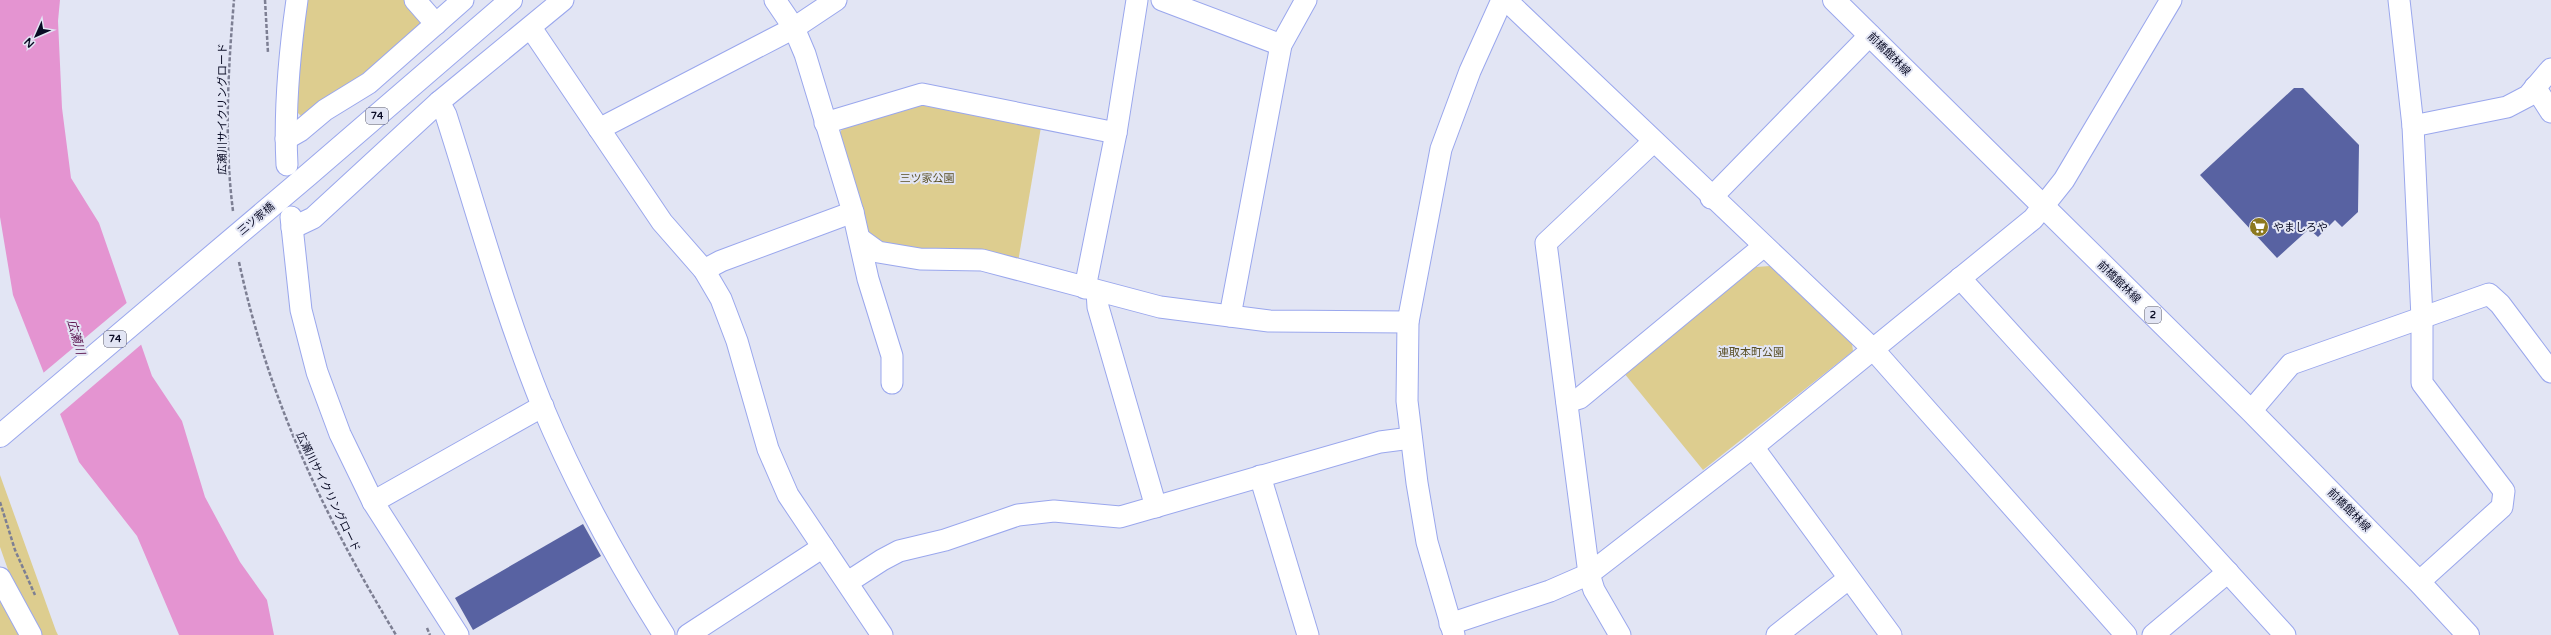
<svg xmlns="http://www.w3.org/2000/svg" width="2551" height="635" font-family="'Varela Round','Noto Sans JP',sans-serif">
  <style>
    .green { fill: #ddcd8f }
    .water { fill: #e494d1 }
    .pier { fill: #e2e5f4 }
    .building { fill: #5862a2 }
    .lines { fill: none; stroke-linecap: round; stroke-linejoin: round }
    .minor-casing { stroke: #9aa7ed; stroke-width: 23 }
    .major-casing { stroke: #9aa7ed; stroke-width: 24 }
    .path { stroke: #7d7f93; stroke-width: 2.5; stroke-dasharray: 4 2; stroke-linecap: butt }
    .minor { stroke: #fff; stroke-width: 21 }
    .major { stroke: #fff; stroke-width: 22 }
    .labels { text-anchor: middle; dominant-baseline: central; stroke-width: 4; stroke-linejoin: round; paint-order: stroke }
    .shield { fill: #e2e5f4; stroke: #4a4c62; stroke-width: 1 }
    .shield-label { font-size: 10px; font-weight: bold; fill: #090b24 }
    .street-label { font-size: 11px; fill: #090b24; stroke: #e2e5f4 }
    .park-label { font-size: 11px; fill: #594f25; stroke: #e2e5f4 }
    .poi-label { font-size: 11px; fill: #090b24; stroke: #e2e5f4; text-anchor: start }
    .water-label { font-size: 12px; font-style: italic; fill: #5a144e; stroke: #e2e5f4 }
  </style>
  <rect width="100%" height="100%" fill="#e2e5f4"/>
  <g class="green">
    <polygon points="308,0 408,0 420,15 422,24 357,79 302,117 296,111 300,53"/>
    <polygon points="920,105 1041,127 1018,262 878,242 868,233 837,136 844,127"/>
    <polygon points="1770,266 1852,344 1853,351 1703,470 1624,373 1756,267"/>
    <polygon points="0,475 56,631 58,635 38,635 13,584 0,547"/>
    <polygon points="0,588 25,635 0,635"/>
  </g>
  <polygon class="water" points="0,0 60,0 58,21 62,108 71,178 99,223 152,376 182,421 205,497 240,562 267,600 274,635 179,635 137,536 79,462 13,295 0,217"/>
  <polygon class="pier" points="129,301 143,343 59,415 42,374"/>
  <g class="building">
    <polygon points="2294,88 2303,88 2359,145 2358,212 2342,227 2335,220 2318,237 2309,229 2277,258 2200,175"/>
    <polygon points="583,524 601,556 473,630 455,598"/>
  </g>
  <g class="lines">
    <g class="minor-casing">
      <g id="minor">
        <polyline points="415,0 436,24"/>
        <polyline points="775,0 794,28 805,54 853,212 868,279 892,356 892,383"/>
        <polyline points="1162,0 1281,45"/>
        <polyline points="1506,0 1872,348 2126,635"/>
        <polyline points="2399,0 2413,126 2422,318 2422,383 2504,491 2502,507 2419,582"/>
        <polyline points="531,28 662,222 704,270 721,299 737,341 768,449 788,495 882,635"/>
        <polyline points="2535,87 2551,112"/>
        <path d="M439 102 446 115C477 212 504 311 542 405 576 486 617 561 664 635"/>
        <polyline points="825,123 922,94 1116,133"/>
        <polyline points="2413,126 2507,107 2528,96 2551,69"/>
        <polyline points="599,129 794,28 836,0"/>
        <polyline points="286,139 300,131 325,110 369,83 463,0"/>
        <path d="M287 165C284 109 289 56 297 0"/>
        <polyline points="1711,198 1870,35"/>
        <polyline points="291,217 301,310 317,372 340,434 373,502 458,635"/>
        <polyline points="292,228 313,218 439,102 563,0"/>
        <polyline points="860,239 878,252 920,259 982,260 1160,307 1269,321 1408,322"/>
        <polyline points="704,270 721,261 853,212"/>
        <polyline points="1960,278 2285,635"/>
        <polyline points="1085,288 1116,133 1137,0"/>
        <polyline points="1097,291 1098,307 1156,507"/>
        <polyline points="1230,316 1281,45 1306,0"/>
        <polyline points="1567,402 1580,398 1764,246"/>
        <polyline points="2251,411 2291,364 2489,294 2500,304 2551,372"/>
        <polyline points="1753,447 1891,635"/>
        <polyline points="1260,476 1308,635"/>
        <polyline points="373,502 543,406"/>
        <polyline points="0,578 31,635"/>
        <polyline points="848,582 882,560 899,551 945,540 1018,515 1054,511 1120,517 1380,442 1411,438"/>
        <polyline points="1450,624 1550,591 1589,574 1753,447 2033,219 2064,180 2171,0"/>
        <polyline points="688,635 823,547"/>
        <polyline points="1454,635 1427,542 1417,483 1407,401 1408,322 1441,149 1470,71 1502,0"/>
        <polyline points="1620,635 1594,590 1589,574 1546,243 1653,142"/>
        <polyline points="1777,635 1848,579"/>
        <polyline points="2153,635 2228,572"/>
      </g>
    </g>
    <g class="major-casing">
      <g id="major">
        <polyline points="1834,0 2251,411 2419,582 2468,635"/>
        <polyline points="0,436 308,175 511,0"/>
      </g>
    </g>
    <g class="path">
      <polyline points="265,0 268,53"/>
      <path d="M233 211C224 141 228 70 234 0"/>
      <path d="M239 262C269 401 323 514 396 635"/>
      <polyline points="0,502 15,550 35,595"/>
      <polyline points="427,628 430,635"/>
    </g>
    <use href="#minor" class="minor"/>
    <use href="#major" class="major"/>
  </g>
  <defs>
    <g id="supermarket-disc" transform="scale(1)"><circle r="9.5" fill="#8d791e" stroke="#e2e5f4"/><path d="M-6-5.5h2.5l.6 2H6L4.5 2H-2.5L-4.4-4H-6ZM-1.5 3.2a1.3 1.3 0 1 0 .1 0ZM3 3.2a1.3 1.3 0 1 0 .1 0Z" fill="#fff"/></g>
  </defs>
  <g fill-rule="evenodd">
    <use href="#supermarket-disc" x="2259" y="227"/>
  </g>
  <g class="labels">
    <g class="shield">
      <rect x="366" y="108" width="22" height="16" rx="3"/>
      <rect x="2145" y="307" width="16" height="16" rx="3"/>
      <rect x="104" y="331" width="22" height="16" rx="3"/>
    </g>
    <g class="shield-label">
      <text x="377" y="116">74</text>
      <text x="2153" y="315">2</text>
      <text x="115" y="339">74</text>
    </g>
    <g class="street-label">
      <text transform="translate(1889 54) rotate(45)">前橋館林線</text>
      <text transform="translate(222 109) rotate(-90)">広瀬川サイクリングロード</text>
      <text transform="translate(256 219) rotate(-40)">三ツ家橋</text>
      <text transform="translate(2119 282) rotate(44)">前橋館林線</text>
      <text transform="translate(328 492) rotate(64)">広瀬川サイクリングロード</text>
      <text transform="translate(2349 510) rotate(45)">前橋館林線</text>
    </g>
    <g class="park-label">
      <text x="927" y="178">三ツ家公園</text>
      <text x="1751" y="352">連取本町公園</text>
    </g>
    <g class="poi-label">
      <text x="2273" y="227">やましろや</text>
    </g>
    <g class="water-label">
      <text transform="translate(76 337) rotate(74)">広瀬川</text>
    </g>
  </g>
  <g transform="translate(36 36) rotate(225)" stroke="#e2e5f4" stroke-width="3" paint-order="stroke">
  <path d="M0-3L7 15L0 10L-7 15Z" fill="#090b24"/>
  <text y="-6" font-size="11" font-weight="bold" text-anchor="middle" fill="#090b24">N</text>
  </g>
</svg>
